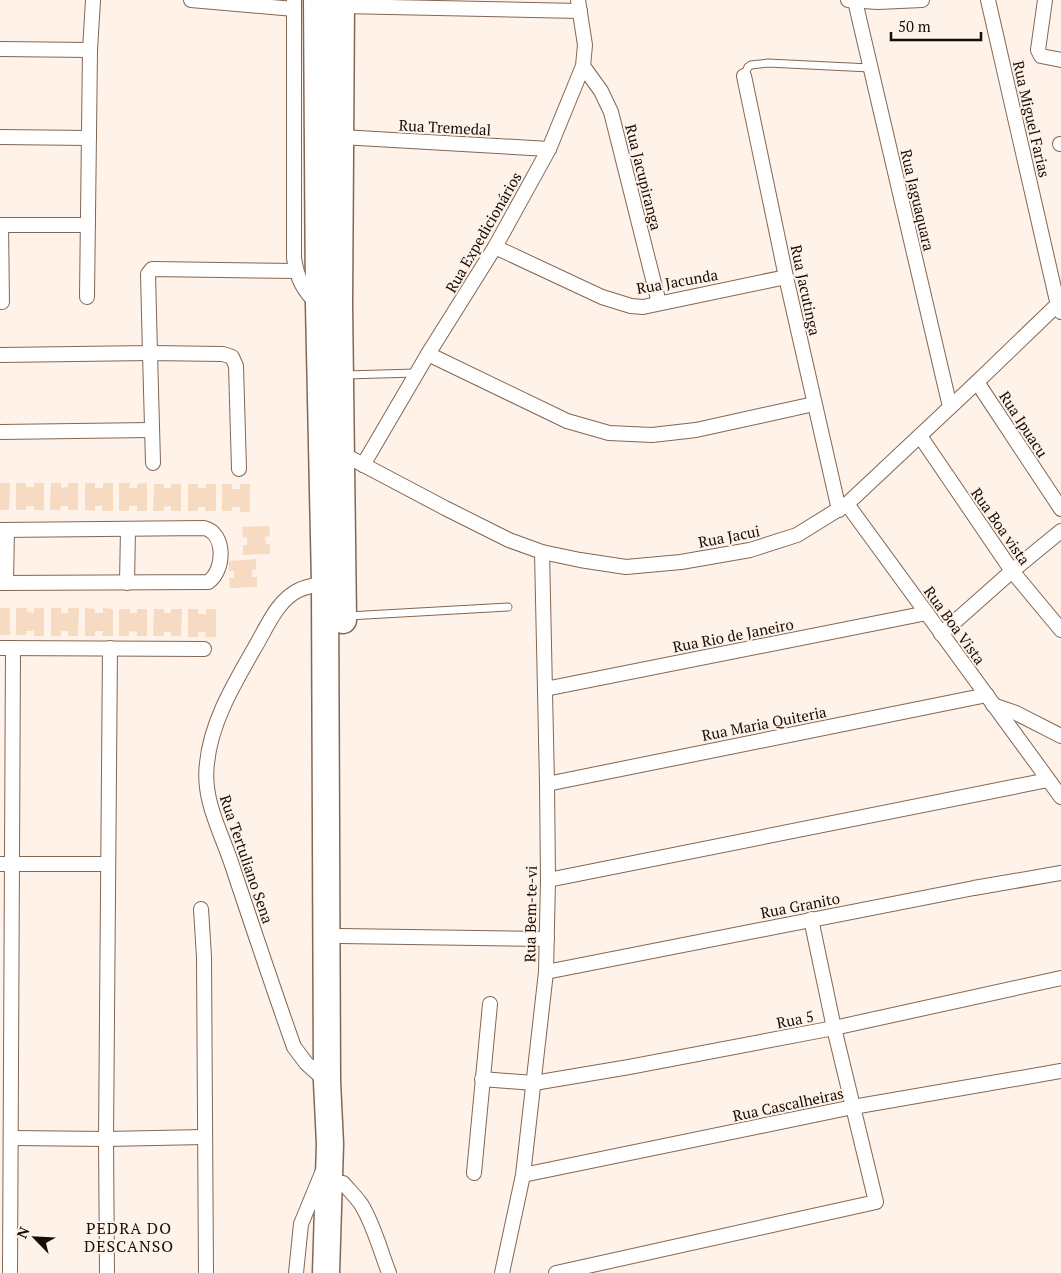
<svg xmlns="http://www.w3.org/2000/svg" width="1061" height="1273" font-family="'PT Serif',serif">
  <style>
    .building { fill: #f6dac2 }
    .lines { fill: none; stroke-linecap: round; stroke-linejoin: round }
    .lane-casing { stroke: #826755; stroke-width: 9 }
    .street-casing { stroke: #826755; stroke-width: 16 }
    .highway-casing { stroke: #826755; stroke-width: 29 }
    .lane { stroke: #fff; stroke-width: 7 }
    .street { stroke: #fff; stroke-width: 14 }
    .highway { stroke: #fff; stroke-width: 26 }
    .labels { text-anchor: middle; dominant-baseline: central; stroke-width: 4; stroke-linejoin: round; paint-order: stroke }
    .street-label { font-size: 15px; fill: #170d07; stroke: #fef2e9 }
    .neighbourhood-label { font-size: 16px; letter-spacing: 1px; fill: #170d07; stroke: #fef2e9 }
  </style>
  <rect width="100%" height="100%" fill="#fef2e9"/>
  <g class="building">
    <polygon points="0,483 10,483 9,510 0,510"/>
    <polygon points="16,483 26,483 26,487 34,487 34,483 44,483 44,510 34,510 34,506 26,506 26,510 16,510"/>
    <polygon points="51,483 61,483 61,488 68,487 68,483 78,483 78,510 68,510 68,506 61,506 60,510 50,510"/>
    <polygon points="85,483 95,483 95,488 103,488 103,483 113,483 113,511 102,511 102,506 95,506 95,511 85,510"/>
    <polygon points="119,483 130,483 129,488 137,488 137,484 147,483 147,511 137,511 137,506 129,506 129,511 119,511"/>
    <polygon points="154,484 164,484 164,488 171,488 171,484 181,484 181,511 171,511 171,506 164,507 164,511 153,511"/>
    <polygon points="188,484 198,484 198,488 206,488 206,484 216,484 216,511 205,511 205,507 198,507 198,511 188,511"/>
    <polygon points="222,484 232,484 232,489 240,489 240,484 250,484 250,512 240,512 240,507 232,507 232,511 222,511"/>
    <polygon points="269,526 270,536 265,537 266,544 270,544 270,554 243,555 243,545 247,545 247,537 243,538 242,527"/>
    <polygon points="256,559 256,570 252,570 252,577 257,577 257,587 230,588 229,578 234,578 234,571 229,571 229,561"/>
    <rect x="0" y="608" width="10" height="27"/>
    <polygon points="16,608 27,608 27,612 34,613 34,608 44,608 44,636 34,636 34,631 26,631 26,635 16,635"/>
    <polygon points="51,608 61,608 61,613 68,613 68,608 79,608 78,636 68,636 68,631 61,631 61,636 51,636"/>
    <polygon points="85,608 95,609 95,613 103,613 103,608 113,609 113,636 102,636 103,631 95,631 95,636 85,636"/>
    <polygon points="119,609 130,609 130,613 137,613 137,609 147,609 147,636 137,636 137,632 129,631 129,636 119,636"/>
    <polygon points="154,609 164,609 164,613 171,613 171,609 182,609 181,636 171,636 171,632 164,632 164,636 153,636"/>
    <polygon points="188,609 198,609 198,614 206,614 206,609 216,609 216,637 205,637 206,632 198,632 198,637 188,637"/>
  </g>
  <g class="lines">
    <g class="lane-casing">
      <g id="lane">
        <polyline points="744,76 748,67 751,65 768,63 870,68"/>
        <polyline points="345,375 416,373"/>
        <polyline points="348,616 508,607"/>
      </g>
    </g>
    <g class="street-casing">
      <g id="street">
        <polyline points="191,0 294,9"/>
        <path d="M294 0V258C297 278 303 291 319 305"/>
        <polyline points="848,0 878,2 922,0"/>
        <polyline points="988,0 1056,297 1061,312"/>
        <polyline points="1045,0 1038,50 1041,56 1061,60"/>
        <polyline points="855,1 950,407"/>
        <polyline points="341,6 580,11"/>
        <polyline points="0,49 90,50"/>
        <polyline points="583,66 601,91 611,112 659,303"/>
        <polyline points="744,76 786,277 839,510"/>
        <polyline points="0,137 89,138"/>
        <polyline points="341,137 549,149"/>
        <polyline points="1060,144 1061,144"/>
        <polyline points="0,225 88,225"/>
        <polyline points="1,225 2,302"/>
        <polyline points="495,247 602,297 631,306 643,307 786,277"/>
        <polyline points="87,297 90,50 93,0"/>
        <polyline points="428,354 567,421 609,433 652,435 696,430 814,404"/>
        <polyline points="0,355 150,353 148,274 152,269 296,271"/>
        <polyline points="977,382 1061,509"/>
        <polyline points="0,432 151,430"/>
        <polyline points="920,436 1012,571 1061,630"/>
        <polyline points="341,453 445,508 509,540 542,552 580,560 626,567 681,562 750,550 797,535 847,504 977,382 1058,304"/>
        <polyline points="153,463 150,353 223,354 232,357 236,366 239,469"/>
        <polyline points="363,465 428,354 495,247 549,149 583,66 585,45 578,0"/>
        <polyline points="847,504 1061,797"/>
        <path d="M0 530 204 528C226 533 225 571 208 582L0 583"/>
        <polyline points="6,583 7,530"/>
        <polyline points="127,583 128,529"/>
        <path d="M325 583C316 585 307 586 299 590 277 600 266 629 254 649 234 684 211 722 207 763 202 801 222 833 233 868 253 928 273 988 294 1047L306 1063 327 1082"/>
        <polyline points="941,634 1012,571 1061,531"/>
        <polyline points="0,648 204,649"/>
        <polyline points="545,689 927,613"/>
        <polyline points="993,705 1016,713 1061,736"/>
        <polyline points="547,784 987,695"/>
        <polyline points="0,864 108,864"/>
        <polyline points="548,880 1048,780"/>
        <polyline points="201,909 204,957 206,1273"/>
        <polyline points="341,936 547,939"/>
        <polyline points="546,972 974,888 1061,873"/>
        <polyline points="482,1079 534,1083 629,1067 834,1028 1061,978"/>
        <polyline points="12,1138 106,1139 204,1137"/>
        <polyline points="474,1173 490,1004"/>
        <polyline points="523,1175 853,1107 1061,1071"/>
        <path d="M343 1183C349 1190 356 1197 361 1204 374 1225 380 1250 389 1273"/>
        <polyline points="10,1273 13,648"/>
        <polyline points="107,1273 106,1139 110,648"/>
        <polyline points="296,1273 301,1224 322,1173"/>
        <polyline points="502,1273 523,1175 546,972 548,880 547,784 542,552"/>
        <polyline points="556,1273 876,1202 834,1028 811,919"/>
      </g>
    </g>
    <g class="highway-casing">
      <g id="highway">
        <polyline points="317,0 319,305 325,583 327,1082 330,1144 326,1273"/>
        <polyline points="341,0 339,305 343,620"/>
      </g>
    </g>
    <use href="#lane" class="lane"/>
    <use href="#street" class="street"/>
    <use href="#highway" class="highway"/>
  </g>
  <g class="labels">
    <g class="street-label">
      <text transform="translate(1032 119) rotate(77)">Rua Miguel Farias</text>
      <text transform="translate(445 127) rotate(3)">Rua Tremedal</text>
      <text transform="translate(644 177) rotate(76)">Rua Jacupiranga</text>
      <text transform="translate(918 200) rotate(77)">Rua Jaguaquara</text>
      <text transform="translate(483 232) rotate(-60)">Rua Expedicionários</text>
      <text transform="translate(677 281) rotate(-10)">Rua Jacunda</text>
      <text transform="translate(806 290) rotate(78)">Rua Jacutinga</text>
      <text transform="translate(1024 424) rotate(57)">Rua Ipuacu</text>
      <text transform="translate(1001 526) rotate(55)">Rua Boa vista</text>
      <text transform="translate(729 536) rotate(-11)">Rua Jacui</text>
      <text transform="translate(955 625) rotate(54)">Rua Boa Vista</text>
      <text transform="translate(733 635) rotate(-11)">Rua Rio de Janeiro</text>
      <text transform="translate(764 723) rotate(-11)">Rua Maria Quiteria</text>
      <text transform="translate(247 859) rotate(71)">Rua Tertuliano Sena</text>
      <text transform="translate(800 905) rotate(-11)">Rua Granito</text>
      <text transform="translate(530 914) rotate(-89)">Rua Bem-te-vi</text>
      <text transform="translate(795 1019) rotate(-11)">Rua 5</text>
      <text transform="translate(788 1104) rotate(-12)">Rua Cascalheiras</text>
    </g>
    <g class="neighbourhood-label">
      <text x="129" y="1228">PEDRA DO<tspan x="129" dy="18">DESCANSO</tspan></text>
    </g>
  </g>
  <g transform="translate(35 1238) rotate(294)" stroke="#fef2e9" stroke-width="4" paint-order="stroke">
  <path d="M0-4L9 19L0 12L-9 19Z" fill="#170d07"/>
  <text y="-8" font-size="14" font-weight="bold" text-anchor="middle" fill="#170d07">N</text>
  </g>
  <path d="M891 32v8h90v-8" fill="none" stroke="#170d07" stroke-width="2.5"/>
  <text x="898" y="32" font-size="15" fill="#170d07" stroke="#fef2e9" stroke-width="4" paint-order="stroke">50 m</text>
</svg>
